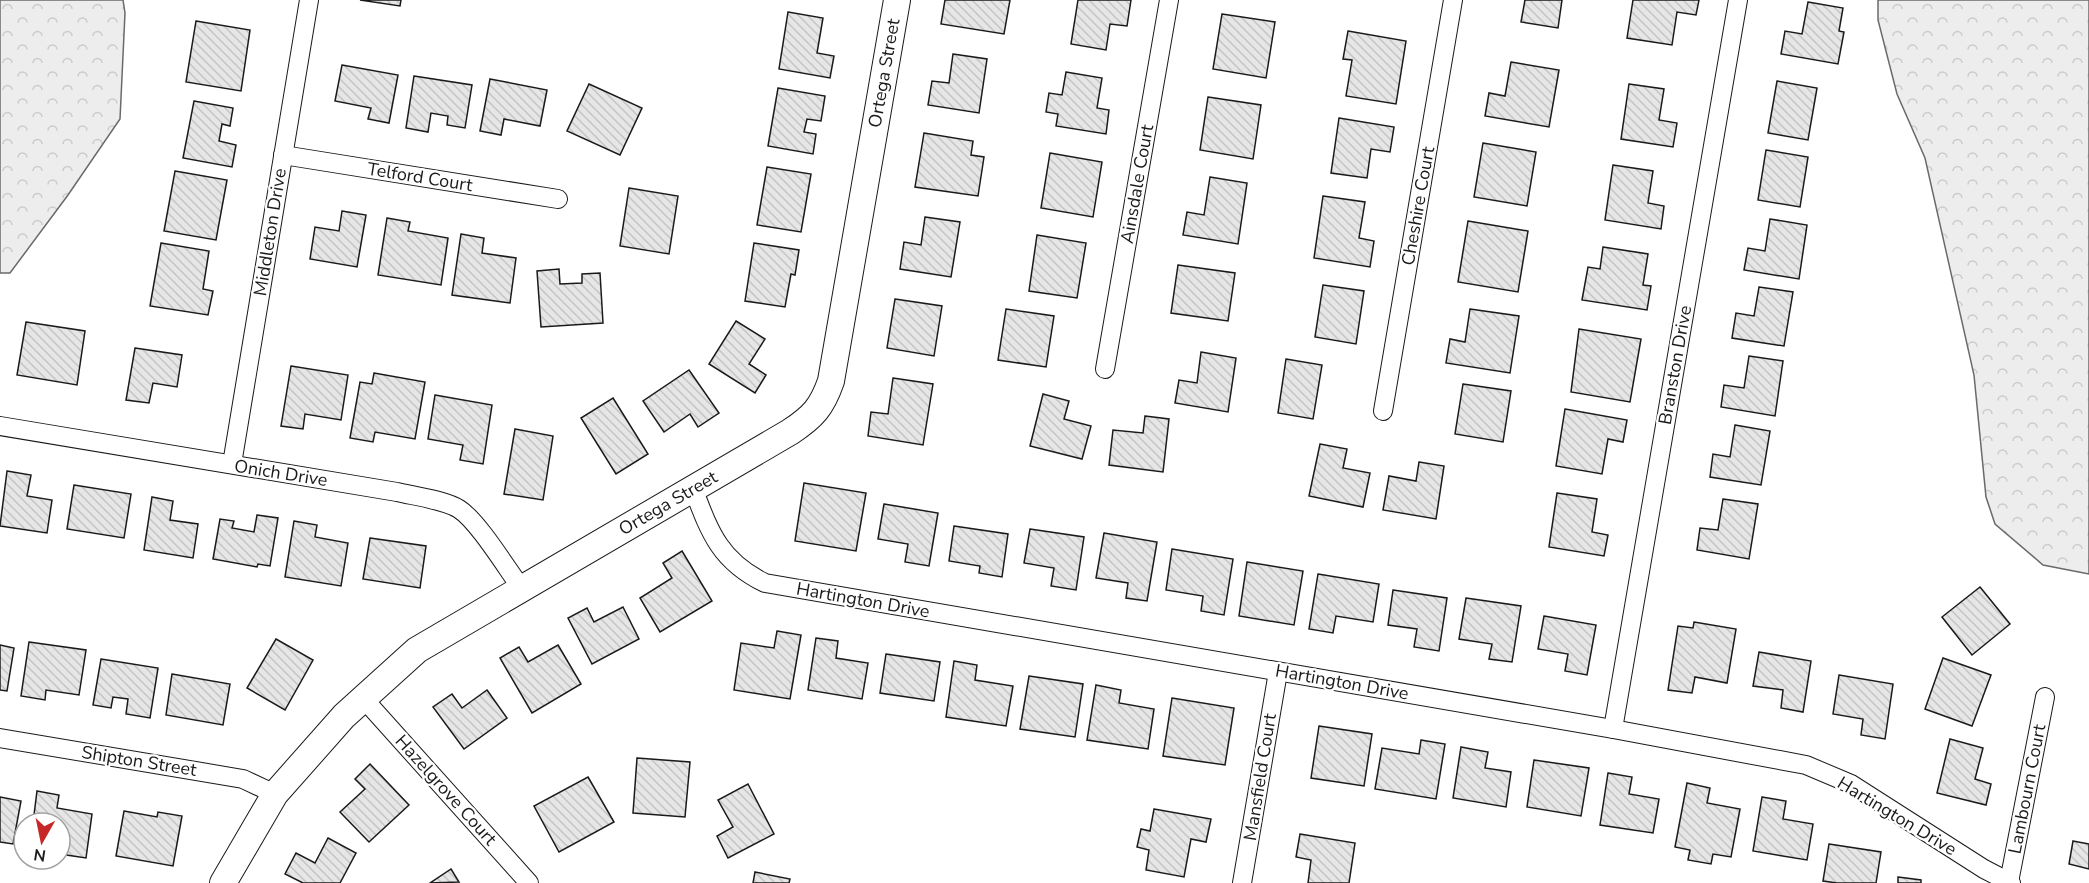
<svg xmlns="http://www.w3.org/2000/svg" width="2089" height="883" font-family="'Nunito Sans',sans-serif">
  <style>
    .forest { fill: url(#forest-crowns); stroke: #6a6a6a; stroke-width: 1.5 }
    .building { fill: url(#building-back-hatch); stroke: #1a1a1a; stroke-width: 1.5 }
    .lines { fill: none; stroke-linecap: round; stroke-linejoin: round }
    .street-casing { stroke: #1a1a1a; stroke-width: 20 }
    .secondary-casing { stroke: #1a1a1a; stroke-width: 28 }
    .street { stroke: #fff; stroke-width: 18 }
    .secondary { stroke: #fff; stroke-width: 26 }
    .labels { text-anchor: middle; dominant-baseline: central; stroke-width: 4.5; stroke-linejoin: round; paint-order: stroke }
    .street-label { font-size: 18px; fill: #1a1a1a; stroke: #fff }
  </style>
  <defs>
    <pattern id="forest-crowns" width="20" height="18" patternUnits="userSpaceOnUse" patternTransform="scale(1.5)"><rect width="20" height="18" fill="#ededed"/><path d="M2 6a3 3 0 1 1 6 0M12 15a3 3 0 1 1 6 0" fill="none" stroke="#cbcbcb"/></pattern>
    <pattern id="building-back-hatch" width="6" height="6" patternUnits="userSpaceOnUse" patternTransform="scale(1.5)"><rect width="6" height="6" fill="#e6e6e6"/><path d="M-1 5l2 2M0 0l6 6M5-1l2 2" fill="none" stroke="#c5c5c5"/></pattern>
  </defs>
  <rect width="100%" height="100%" fill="#fff"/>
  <g class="forest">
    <polygon points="0,0 123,0 125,13 120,119 68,195 10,273 0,273"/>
    <polygon points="1878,0 2089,0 2089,574 2043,565 1995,524 1986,497 1974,375 1925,158 1897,94 1878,20"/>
  </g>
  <g class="building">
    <polygon points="360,0 401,0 400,6"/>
    <polygon points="945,0 1010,0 1004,34 941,24"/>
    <polygon points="1078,0 1131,0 1127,26 1110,24 1106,50 1071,44"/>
    <polygon points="1525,0 1562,0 1558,28 1521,22"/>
    <polygon points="1633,0 1699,0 1696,15 1677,12 1672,45 1627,38"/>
    <polygon points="1808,2 1843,8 1839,31 1844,32 1838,64 1781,54 1785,31 1802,34"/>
    <polygon points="788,12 823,18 817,53 834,56 830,78 779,69"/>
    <polygon points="1222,14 1275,22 1266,78 1213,69"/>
    <polygon points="196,21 250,30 241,91 186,82"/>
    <polygon points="1348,31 1406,41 1396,104 1346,96 1352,60 1343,59"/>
    <polygon points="953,54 987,59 979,113 928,105 932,81 949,83"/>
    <polygon points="1511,62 1559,70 1549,127 1485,116 1489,93 1505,96"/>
    <polygon points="342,65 398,75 389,123 368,119 371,108 335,101"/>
    <polygon points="1066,72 1102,78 1097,108 1109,110 1106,134 1056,126 1058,114 1046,112 1049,93 1062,95"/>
    <polygon points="414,76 472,85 465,128 447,125 448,116 431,113 428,132 406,128"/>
    <polygon points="490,79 547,90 540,126 504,119 501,135 480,131"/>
    <polygon points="1777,81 1817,88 1808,140 1768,133"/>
    <polygon points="589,84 642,108 620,155 567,131"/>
    <polygon points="1629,84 1664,89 1659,120 1677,123 1673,147 1621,139"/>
    <polygon points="778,88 825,96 821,121 807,119 804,132 816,134 813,154 768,146"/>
    <polygon points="1208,97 1261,105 1253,159 1200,150"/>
    <polygon points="194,101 233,108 230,126 222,124 219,141 236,145 232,167 183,158"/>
    <polygon points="1339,118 1394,127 1390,152 1371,149 1367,178 1331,173"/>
    <polygon points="924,133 973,141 971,155 984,157 978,196 915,187"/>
    <polygon points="1483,143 1536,152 1527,206 1474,197"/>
    <polygon points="1766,150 1808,157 1800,207 1758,200"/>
    <polygon points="1050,153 1102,162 1093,217 1041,208"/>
    <polygon points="1613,165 1653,171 1648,203 1664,206 1661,229 1605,220"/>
    <polygon points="767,167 811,174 801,232 757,225"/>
    <polygon points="175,171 227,180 216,240 164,231"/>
    <polygon points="1210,177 1247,183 1238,244 1183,235 1187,212 1204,215"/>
    <polygon points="629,188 678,196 669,254 620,246"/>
    <polygon points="1323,196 1365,202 1359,238 1374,241 1370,267 1314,258"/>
    <polygon points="342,211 366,215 357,267 310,259 315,227 339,231"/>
    <polygon points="925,217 960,222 951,277 900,269 904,242 921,245"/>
    <polygon points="387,218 410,222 408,231 448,238 441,285 378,275"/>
    <polygon points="1770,219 1807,225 1799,279 1744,270 1748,248 1765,251"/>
    <polygon points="1468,221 1528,231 1518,292 1458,282"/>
    <polygon points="461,234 484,238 482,253 516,258 510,303 452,295"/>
    <polygon points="1037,235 1086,243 1077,298 1029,291"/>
    <polygon points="161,243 209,251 203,289 213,291 208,315 150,306"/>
    <polygon points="754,243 799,250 795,275 791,274 785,307 745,301"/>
    <polygon points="1603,247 1648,254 1643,285 1651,286 1647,310 1582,300 1588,267 1600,269"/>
    <polygon points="1178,265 1235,273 1228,321 1171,313"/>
    <polygon points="559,269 560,284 582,283 582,274 600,273 603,323 541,327 537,271"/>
    <polygon points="1323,285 1364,291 1356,344 1315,337"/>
    <polygon points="1759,287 1793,292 1784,346 1732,338 1736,313 1754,316"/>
    <polygon points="895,299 942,306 934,356 887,348"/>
    <polygon points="1006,309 1054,316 1046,367 998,360"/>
    <polygon points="1470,309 1519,316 1510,373 1446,363 1450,339 1465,342"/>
    <polygon points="736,321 765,339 749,364 766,375 755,393 709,364"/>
    <polygon points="26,322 85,331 77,385 17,375"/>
    <polygon points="1579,329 1641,339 1630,402 1571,392"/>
    <polygon points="135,348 182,355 177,387 153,383 149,403 126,400"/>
    <polygon points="1201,352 1236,358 1228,412 1175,403 1179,380 1197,383"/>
    <polygon points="1749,356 1783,361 1775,416 1721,407 1724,385 1744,388"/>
    <polygon points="1286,359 1322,365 1313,419 1278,413"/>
    <polygon points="291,366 348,375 341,420 305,414 303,429 281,426"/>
    <polygon points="689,370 719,413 698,427 690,414 664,432 643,401"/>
    <polygon points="374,373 425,382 415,439 375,432 373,442 350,438 360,382 372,384"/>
    <polygon points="893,378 933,384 923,445 868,436 871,412 888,414"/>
    <polygon points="1463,384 1511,391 1503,442 1455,434"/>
    <polygon points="1043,394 1069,401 1064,419 1091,426 1082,459 1030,446"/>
    <polygon points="435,395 492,405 483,464 460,460 463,445 428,439"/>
    <polygon points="613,398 648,454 616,474 581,418"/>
    <polygon points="1565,409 1627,420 1623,442 1608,439 1602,474 1556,466"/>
    <polygon points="1145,416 1169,419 1163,472 1109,465 1113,430 1143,433"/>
    <polygon points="1735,425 1770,431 1761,485 1710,477 1713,454 1730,457"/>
    <polygon points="515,429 553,436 543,500 504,494"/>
    <polygon points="1320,444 1347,449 1343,468 1370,473 1363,507 1309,496"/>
    <polygon points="1419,462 1444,466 1436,519 1383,510 1389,476 1416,481"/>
    <polygon points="7,471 31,475 27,496 52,500 47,533 0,526"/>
    <polygon points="804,483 866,493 856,551 795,541"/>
    <polygon points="74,485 131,494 124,538 67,529"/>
    <polygon points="1557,493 1597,499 1592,532 1608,535 1604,556 1549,547"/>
    <polygon points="152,497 173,501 170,520 198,524 193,558 144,550"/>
    <polygon points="1723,499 1758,504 1749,559 1697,550 1700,528 1718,530"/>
    <polygon points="884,504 938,513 929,566 905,562 908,544 878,539"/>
    <polygon points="257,515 278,518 270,566 258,564 257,567 213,559 220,519 234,521 232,528 254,532"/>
    <polygon points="294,521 317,525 315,537 348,543 341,586 285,577"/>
    <polygon points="954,526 1008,534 1002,577 979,573 980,566 949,561"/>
    <polygon points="1030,529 1084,537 1076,590 1051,586 1054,568 1024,563"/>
    <polygon points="1104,533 1157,542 1147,601 1126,598 1128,583 1096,578"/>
    <polygon points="370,538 426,546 420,588 363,579"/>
    <polygon points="1172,549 1233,559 1224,615 1201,611 1203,596 1166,590"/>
    <polygon points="682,551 712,601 660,632 640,598 672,578 663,563"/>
    <polygon points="1247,562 1303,571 1294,625 1239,616"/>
    <polygon points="1318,574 1379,584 1373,622 1336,616 1333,633 1309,629"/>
    <polygon points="1980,587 2010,624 1972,655 1942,617"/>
    <polygon points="1393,590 1447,598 1439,651 1414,647 1417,629 1388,625"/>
    <polygon points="1466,598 1521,606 1512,662 1489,659 1492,644 1459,639"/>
    <polygon points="623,607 639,639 592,664 568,618 587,608 594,622"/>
    <polygon points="1544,616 1596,625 1587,675 1565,671 1568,654 1538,649"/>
    <polygon points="1694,622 1736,629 1727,683 1695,677 1692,693 1668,690 1678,626 1693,628"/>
    <polygon points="777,631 801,635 790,699 734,690 741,643 774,648"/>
    <polygon points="816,638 838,641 836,658 868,663 862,699 808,690"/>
    <polygon points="276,639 313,660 285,710 247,688"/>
    <polygon points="29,642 86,650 79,695 46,690 45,700 21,696"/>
    <polygon points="0,645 14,648 7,691 0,690"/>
    <polygon points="558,645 581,684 532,713 500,658 519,647 528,662"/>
    <polygon points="1759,652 1811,661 1803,712 1781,708 1783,690 1753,686"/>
    <polygon points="886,654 940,662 934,701 880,693"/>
    <polygon points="1943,658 1991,675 1972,726 1925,709"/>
    <polygon points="101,659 158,668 150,718 126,714 128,699 113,697 111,708 93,705"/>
    <polygon points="954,661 977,665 975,680 1013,686 1006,726 946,717"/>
    <polygon points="172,674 230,684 223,725 166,715"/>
    <polygon points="1839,675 1893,684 1885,739 1861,735 1863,719 1833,714"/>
    <polygon points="1029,676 1083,684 1075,737 1020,729"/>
    <polygon points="1096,685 1121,690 1119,703 1154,709 1148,749 1087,740"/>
    <polygon points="487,690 507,718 464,749 433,707 452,694 462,708"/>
    <polygon points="1172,698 1234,708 1225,765 1163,756"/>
    <polygon points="1319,726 1372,734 1364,786 1311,778"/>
    <polygon points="1950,739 1983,748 1975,779 1991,784 1986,805 1937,793"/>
    <polygon points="1421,740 1445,744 1436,799 1375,789 1382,748 1419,754"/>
    <polygon points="1461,747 1488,752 1485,768 1511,772 1506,807 1453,798"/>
    <polygon points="637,758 690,762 685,817 633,813"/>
    <polygon points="1534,760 1589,768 1581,816 1527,807"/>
    <polygon points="370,764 409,805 369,842 340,812 365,789 355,779"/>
    <polygon points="1608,773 1632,777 1629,794 1659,799 1653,833 1600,825"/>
    <polygon points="588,777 614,822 559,852 534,806"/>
    <polygon points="1687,783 1710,788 1707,803 1740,809 1731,857 1713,854 1711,864 1688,860 1690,850 1675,847"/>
    <polygon points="748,784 774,834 728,858 717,836 733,827 718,800"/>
    <polygon points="37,791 59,795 57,808 92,814 86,858 60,854 60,823 33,823"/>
    <polygon points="0,797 21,801 13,844 0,842"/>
    <polygon points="1762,797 1786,801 1783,819 1813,824 1807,860 1753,851"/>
    <polygon points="1154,809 1211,819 1206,842 1191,839 1184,877 1146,870 1149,850 1137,847 1141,829 1150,831"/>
    <polygon points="124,811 157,817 158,812 182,816 173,866 116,856"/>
    <polygon points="1300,834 1355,843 1349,883 1308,883 1311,860 1296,857"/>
    <polygon points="328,838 356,853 340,883 303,883 285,874 296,853 315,863"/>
    <polygon points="2073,841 2089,844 2089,869 2069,864"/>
    <polygon points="1829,844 1881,852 1876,883 1837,883 1823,881"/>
    <polygon points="451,869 459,882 430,883"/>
    <polygon points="755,872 790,879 789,883 753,883"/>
    <polygon points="1898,877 1921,880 1921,883 1898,883"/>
  </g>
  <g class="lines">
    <g class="street-casing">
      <g id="street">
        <polyline points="283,155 558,199"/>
        <polyline points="1105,369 1169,0"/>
        <polyline points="1383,411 1453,0"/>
        <path d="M0 426 397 492C414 496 445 500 459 509 478 521 507 569 522 589"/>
        <polyline points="232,464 309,0"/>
        <path d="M693 488C710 533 720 561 765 583L1613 729 1806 765 1851 784 1984 869 2011 883"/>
        <polyline points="363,698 529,883"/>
        <polyline points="1613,729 1738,0"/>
        <polyline points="0,738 243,779 275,794"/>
        <polyline points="2009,882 2045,697"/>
        <polyline points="1242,883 1278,672"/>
      </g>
    </g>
    <g class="secondary-casing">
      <path id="secondary" d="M223 883 275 794 344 716 417 650 790 432C813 417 822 407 831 381L897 0"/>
    </g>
    <use href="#street" class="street"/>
    <use href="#secondary" class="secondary"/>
  </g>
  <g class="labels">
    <g class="street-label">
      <text transform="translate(884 73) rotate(-80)">Ortega Street</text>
      <text transform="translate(420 177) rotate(9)">Telford Court</text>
      <text transform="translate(1137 184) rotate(-80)">Ainsdale Court</text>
      <text transform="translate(1418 206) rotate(-80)">Cheshire Court</text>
      <text transform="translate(270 232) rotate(-81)">Middleton Drive</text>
      <text transform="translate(1675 365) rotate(-80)">Branston Drive</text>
      <text transform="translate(281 473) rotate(9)">Onich Drive</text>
      <text transform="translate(668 503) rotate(-30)">Ortega Street</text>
      <text transform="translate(863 600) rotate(10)">Hartington Drive</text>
      <text transform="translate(1342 682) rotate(10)">Hartington Drive</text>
      <text transform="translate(139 761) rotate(9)">Shipton Street</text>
      <text transform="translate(1260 777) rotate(-81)">Mansfield Court</text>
      <text transform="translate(2027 789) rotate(-79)">Lambourn Court</text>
      <text transform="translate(446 790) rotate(48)">Hazelgrove Court</text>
      <text transform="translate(1897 816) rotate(31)">Hartington Drive</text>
    </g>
  </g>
  <g transform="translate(42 841) rotate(189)"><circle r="28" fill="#ffffff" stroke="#a3a3a3" stroke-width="1.5"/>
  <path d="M0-4.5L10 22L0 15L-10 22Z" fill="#c62828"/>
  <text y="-9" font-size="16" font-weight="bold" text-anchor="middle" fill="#1a1a1a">N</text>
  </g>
</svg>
